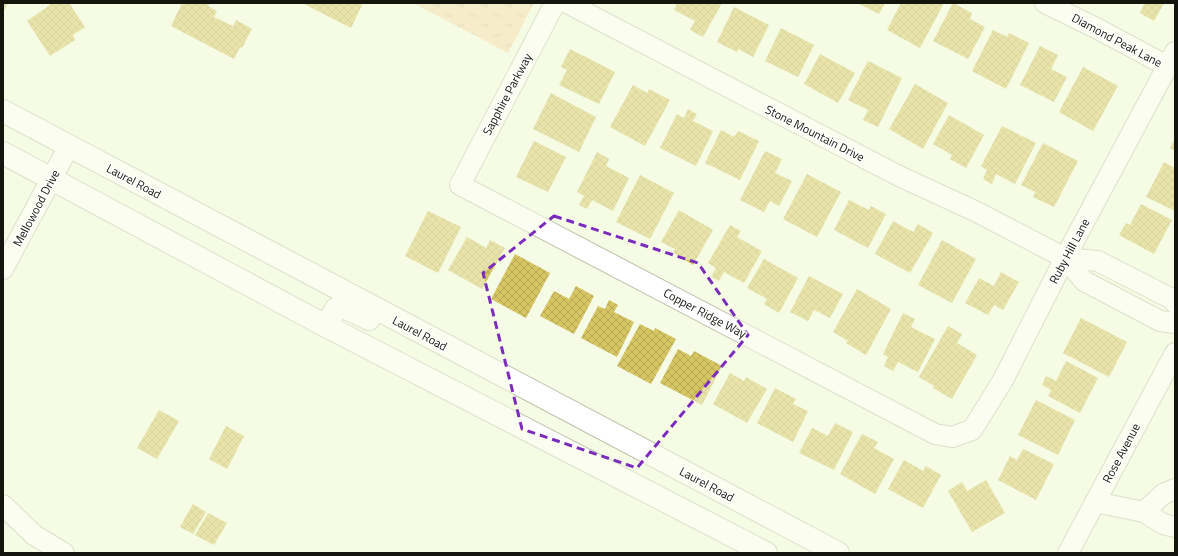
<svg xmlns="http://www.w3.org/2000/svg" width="1178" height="556" font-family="'Titillium Web',sans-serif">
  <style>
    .park { fill: url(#park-tufts) }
    .building { fill: url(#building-cross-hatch) }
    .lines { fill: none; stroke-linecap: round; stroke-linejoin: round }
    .minor-casing { stroke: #bbc1ab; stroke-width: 22 }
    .major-casing { stroke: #bbc1ab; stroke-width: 24 }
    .minor { stroke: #fff; stroke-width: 20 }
    .major { stroke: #fff; stroke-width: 22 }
    .marked { fill: none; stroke: #7b2cbf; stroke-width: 3; stroke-dasharray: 8 5; stroke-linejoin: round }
    .labels { text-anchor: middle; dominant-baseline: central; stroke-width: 3; stroke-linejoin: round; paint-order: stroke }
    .street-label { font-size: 12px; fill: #14160e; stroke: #fff }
  </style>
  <defs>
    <pattern id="park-tufts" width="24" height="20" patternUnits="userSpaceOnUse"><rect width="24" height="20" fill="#f8daab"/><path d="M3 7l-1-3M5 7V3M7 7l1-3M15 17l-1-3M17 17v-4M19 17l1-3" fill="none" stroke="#d4ba92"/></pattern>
    <pattern id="building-cross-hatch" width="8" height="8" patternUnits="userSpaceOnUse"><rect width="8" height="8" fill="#d6c663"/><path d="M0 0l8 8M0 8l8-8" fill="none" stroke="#b7a955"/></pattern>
  </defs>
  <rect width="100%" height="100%" fill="#f5fbe4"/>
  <polygon class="park" points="413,3 534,3 508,53"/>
  <g class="building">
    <polygon points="3,3 8,3 3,13"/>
    <polygon points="49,3 69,3 85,27 73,35 75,40 50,56 27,21 50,5"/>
    <polygon points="182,3 210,3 208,6 217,11 214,17 233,26 236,20 252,29 242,48 240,47 234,59 171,26"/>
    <polygon points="302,3 363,3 351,28"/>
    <polygon points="677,3 722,3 703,37 690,30 695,21 674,10"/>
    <polygon points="857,3 885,3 879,14"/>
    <polygon points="901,3 944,3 920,48 887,30"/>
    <polygon points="953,3 972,13 970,19 985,27 968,59 933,41"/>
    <polygon points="1142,3 1164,3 1154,21 1140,13 1144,4"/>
    <polygon points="734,7 769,25 753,57 738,49 737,52 717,42"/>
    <polygon points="781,28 814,45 798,77 765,61"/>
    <polygon points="993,30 1007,37 1009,33 1029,43 1006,89 972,71"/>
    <polygon points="1040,46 1058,55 1051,69 1067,77 1054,102 1020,85"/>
    <polygon points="570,49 615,72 599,104 559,85 567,70 561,67"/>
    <polygon points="820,54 855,73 838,103 804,84"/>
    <polygon points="868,61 902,78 878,127 863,120 868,110 848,100"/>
    <polygon points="1083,67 1118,86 1093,131 1059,112"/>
    <polygon points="915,84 948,103 923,149 889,129"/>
    <polygon points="633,85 647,93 649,89 670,100 645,146 610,127"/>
    <polygon points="551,93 596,117 579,152 533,129"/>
    <polygon points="688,109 697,114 693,121 713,131 696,166 660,148 677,114 684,118"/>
    <polygon points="949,115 984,135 966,168 950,159 952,155 933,144"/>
    <polygon points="1002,126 1036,143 1015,184 996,174 992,184 983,179 987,170 981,166"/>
    <polygon points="721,130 734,137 738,131 759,141 740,180 705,163"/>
    <polygon points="1175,138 1175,151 1170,148"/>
    <polygon points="534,141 566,157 548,192 516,177"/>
    <polygon points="1043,143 1078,161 1054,207 1033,197 1035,192 1021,185"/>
    <polygon points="765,151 782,159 775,173 792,181 779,206 770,201 764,212 740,200"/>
    <polygon points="597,152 609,159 606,166 629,178 613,211 592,200 587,209 579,205 584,196 577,192"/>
    <polygon points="1164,162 1175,168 1175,211 1146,197"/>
    <polygon points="807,174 841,192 817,237 783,219"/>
    <polygon points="640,175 674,193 650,239 616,222"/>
    <polygon points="849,200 869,210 871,206 886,214 868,248 834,230"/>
    <polygon points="1141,204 1172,220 1154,254 1119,235 1126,223 1130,225"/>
    <polygon points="679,210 713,230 693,265 673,253 675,249 661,242"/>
    <polygon points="428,211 461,227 438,273 405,256"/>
    <polygon points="893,221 913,232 918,224 933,233 910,273 875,254"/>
    <polygon points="730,225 741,231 737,237 762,251 744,283 724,272 719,281 711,277 716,268 708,263"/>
    <polygon points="467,237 486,248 490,240 505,248 482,289 448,270"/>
    <polygon points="942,240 976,259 952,303 918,285"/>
    <polygon points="515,254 550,273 526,318 491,299"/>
    <polygon points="764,259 798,278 779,313 764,304 767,299 747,288"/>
    <polygon points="1001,272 1019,282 1003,310 994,305 988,315 965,303 979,278 994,286"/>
    <polygon points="809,276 843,294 830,318 814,310 808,321 790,312"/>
    <polygon points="576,286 594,296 574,334 540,316 554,291 569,299"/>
    <polygon points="857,289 891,309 866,355 846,343 848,341 833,332"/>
    <polygon points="609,300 618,305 614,312 634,322 617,357 581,338 598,306 605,309"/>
    <polygon points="903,313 915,319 911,327 935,339 918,372 898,362 893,371 884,366 888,357 883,354"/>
    <polygon points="1081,318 1127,342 1109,377 1063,353"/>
    <polygon points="640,324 654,331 655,328 676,339 651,384 617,366"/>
    <polygon points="948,326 962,334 957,343 977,355 952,399 933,388 934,386 919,377"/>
    <polygon points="678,349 691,356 694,351 722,366 702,405 660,383"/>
    <polygon points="1066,361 1098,378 1080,413 1048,396 1051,390 1042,385 1046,376 1056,381"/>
    <polygon points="730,373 744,381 746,377 767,389 747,423 713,404"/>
    <polygon points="775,388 796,399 793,404 808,411 793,442 757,423"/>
    <polygon points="1036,400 1075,420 1058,455 1018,435"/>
    <polygon points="159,410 179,421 157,459 137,448"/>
    <polygon points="835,423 853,432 834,470 799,453 812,428 828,436"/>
    <polygon points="226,426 244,436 227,469 209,459"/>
    <polygon points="862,434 878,442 874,448 894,459 875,494 840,474"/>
    <polygon points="1023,449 1054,464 1036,500 998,480 1010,456 1017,460"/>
    <polygon points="904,460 923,471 926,466 941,475 923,508 888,489"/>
    <polygon points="986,480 1005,513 972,532 948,491 962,482 967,491"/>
    <polygon points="193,504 206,512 193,534 180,527"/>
    <polygon points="208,513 227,523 214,545 195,535"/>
  </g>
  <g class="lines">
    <g class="minor-casing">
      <g id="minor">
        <polyline points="555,3 460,185 935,434 952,437 972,430 982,414 1003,380 1065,258 1175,52"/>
        <polyline points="567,3 899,176 977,212 1065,258 1098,261 1172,299 1175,303"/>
        <polyline points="1045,3 1098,29 1167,66"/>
        <polyline points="1065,258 1084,281 1160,321 1175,323"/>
        <polyline points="3,269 69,146"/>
        <polyline points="1095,502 1144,512 1163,524 1175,527"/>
        <polyline points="3,505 34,535 64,553"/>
        <polyline points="1144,512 1163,494 1175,489"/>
        <polyline points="1068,553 1175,353"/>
      </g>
    </g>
    <g class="major-casing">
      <g id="major">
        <polyline points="3,111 838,553"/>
        <polyline points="3,153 326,326 766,553"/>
        <polyline points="326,326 336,309 344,307 369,319"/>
      </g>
    </g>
    <use href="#minor" class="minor"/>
    <use href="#major" class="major"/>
  </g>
  <path d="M0 0H1178V556H0ZM554 216 698 263 748 335 637 468 522 429 483 273Z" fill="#f5fbe4" fill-opacity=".55" fill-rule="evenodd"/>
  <path class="marked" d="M554 216 698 263 748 335 637 468 522 429 483 273Z"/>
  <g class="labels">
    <g class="street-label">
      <text transform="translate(1117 40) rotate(28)">Diamond Peak Lane</text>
      <text transform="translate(507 94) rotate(-62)">Sapphire Parkway</text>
      <text transform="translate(815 133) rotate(27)">Stone Mountain Drive</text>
      <text transform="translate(134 181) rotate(28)">Laurel Road</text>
      <text transform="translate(36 208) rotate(-62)">Mellowood Drive</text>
      <text transform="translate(1069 251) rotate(-62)">Ruby Hill Lane</text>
      <text transform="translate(705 313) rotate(28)">Copper Ridge Way</text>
      <text transform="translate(420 333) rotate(28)">Laurel Road</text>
      <text transform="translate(1121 453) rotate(-62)">Rose Avenue</text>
      <text transform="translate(707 484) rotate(28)">Laurel Road</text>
    </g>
  </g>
  <rect width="1178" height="556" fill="none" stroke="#14160e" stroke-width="8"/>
</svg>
